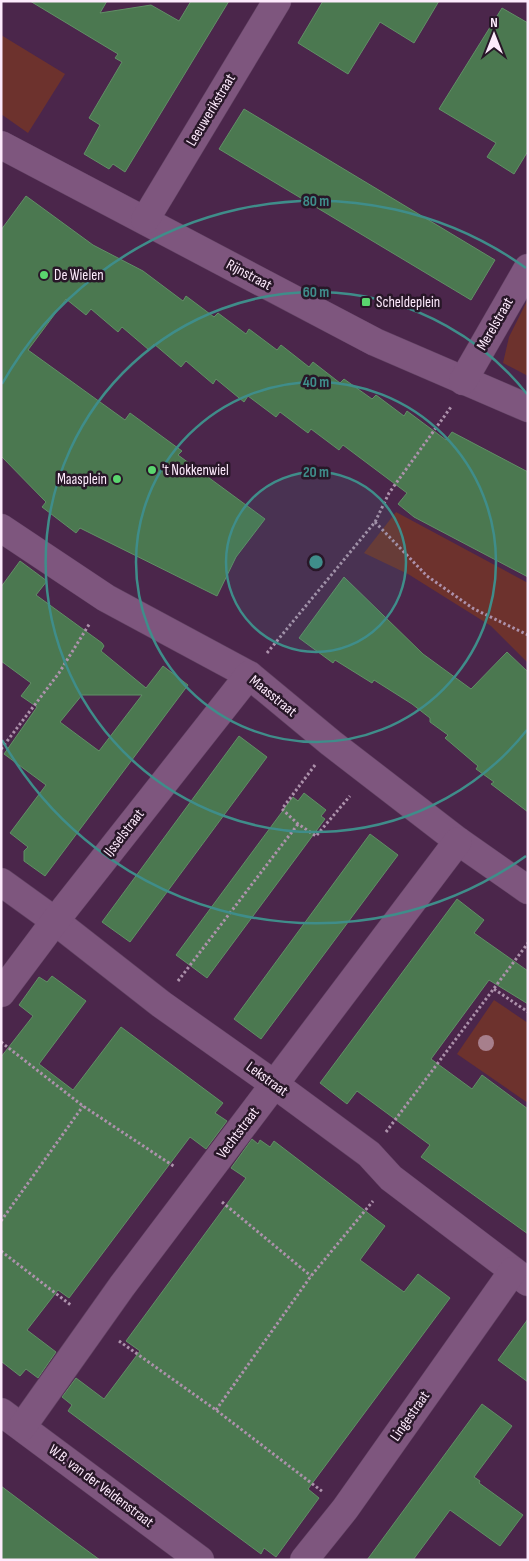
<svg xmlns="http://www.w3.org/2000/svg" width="529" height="1561" font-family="'Sofia Sans Condensed',sans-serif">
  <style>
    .green { fill: #6d322d }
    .building { fill: #4b7850; stroke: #618f66; fill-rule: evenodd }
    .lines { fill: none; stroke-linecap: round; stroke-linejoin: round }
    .minor-casing { stroke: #614262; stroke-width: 29 }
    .path { stroke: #ad92ac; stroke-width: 3; stroke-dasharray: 2.5 2.5; stroke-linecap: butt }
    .minor { stroke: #7e567e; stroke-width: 28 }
    .tree { fill: #a77f8c }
    .ring { fill: none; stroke: #3f8d8a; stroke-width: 2.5 }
    .poi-dot { fill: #5ad56e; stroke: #281728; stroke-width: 2 }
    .labels { text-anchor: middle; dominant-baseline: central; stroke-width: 5; stroke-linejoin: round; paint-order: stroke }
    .street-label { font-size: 15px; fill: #fdeafc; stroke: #281728 }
    .poi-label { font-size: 15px; fill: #fdeafc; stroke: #281728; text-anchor: start }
    .centre { fill: #3f8d8a; stroke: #281728; stroke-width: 2.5 }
    .ring-label { font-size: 15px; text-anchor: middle; font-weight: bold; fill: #3f8d8a; stroke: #281728; stroke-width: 5; stroke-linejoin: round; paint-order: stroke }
  </style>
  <rect width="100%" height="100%" fill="#4b264b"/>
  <g class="green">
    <polygon points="1,35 65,74 28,133 1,114"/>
    <polygon points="528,299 528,376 503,363 509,337"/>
    <polygon points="396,512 528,583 528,663 491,626 408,574 364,553"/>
    <polygon points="494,1000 528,1023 528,1103 457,1054"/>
  </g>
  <g class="building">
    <polygon points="30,1 107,1 100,13 151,5 179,21 191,1 229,1 125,172 113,164 109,169 84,154 100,125 89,118 122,62 115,58 118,54"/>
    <polygon points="323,1 439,1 414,43 380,22 348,74 298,43"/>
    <polygon points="502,8 528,23 528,151 514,174 487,157 496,143 439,109"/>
    <polygon points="244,109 495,260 471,300 219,149"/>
    <polygon points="26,196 93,245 143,271 183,301 186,296 214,317 218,313 246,334 249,329 277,350 281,345 309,367 313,362 340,383 344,379 372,399 376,395 404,416 407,411 446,440 452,432 528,472 528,577 414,517 398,504 407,493 343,445 339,450 311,429 308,433 280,412 276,417 248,396 244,402 216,379 213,384 186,361 181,367 154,344 149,350 122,327 118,332 91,309 86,315 66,299 28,350 125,420 130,413 182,451 178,455 265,519 236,557 217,596 80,528 76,533 42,507 46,502 1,456 1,230"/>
    <path d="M20 561 47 581 36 595 102 643 104 646 101 651 146 688 163 666 188 685 45 876 24 861V851L28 847 10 833 46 785 4 754 37 707 21 696 31 683 1 661V587ZM82 695H142L99 751 60 722Z"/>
    <polygon points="344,577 423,654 471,689 507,652 528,672 528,812 491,784 494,782 476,769 478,766 445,738 448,735 430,722 430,718 412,704 374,680 372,683 335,660 333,663 299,638"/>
    <polygon points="239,736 267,757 130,942 102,922"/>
    <polygon points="304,793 326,810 321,816 325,819 207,978 176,955 293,797 298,801"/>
    <polygon points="370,834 398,855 261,1039 234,1019"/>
    <polygon points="457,899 484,920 474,933 528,971 528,1004 489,980 431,1059 472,1089 482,1075 528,1109 528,1234 421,1157 430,1145 357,1091 347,1104 320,1083"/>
    <polygon points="52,976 86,1001 39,1064 73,1090 121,1027 223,1103 215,1113 227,1121 206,1149 190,1137 69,1298 58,1290 27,1330 56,1352 38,1378 26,1369 20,1376 2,1362 1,1364 1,1057 33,1016 19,1005 39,977 47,982"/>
    <polygon points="252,1139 258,1144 260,1140 270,1147 274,1141 385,1226 360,1260 404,1292 418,1274 450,1298 308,1489 319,1498 276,1557 264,1548 261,1554 68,1411 72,1405 62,1397 76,1378 104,1399 140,1351 126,1341 246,1178 231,1168"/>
    <polygon points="528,1319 528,1382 498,1360"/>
    <polygon points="482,1404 512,1426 474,1477 480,1481 479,1483 523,1515 500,1546 450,1510 413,1560 367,1560"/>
    <polygon points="1,1486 66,1535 100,1560 1,1560"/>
  </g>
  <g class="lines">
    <g class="minor-casing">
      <g id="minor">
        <polyline points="1,145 375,342 528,408"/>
        <polyline points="145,220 277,1"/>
        <polyline points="463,381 528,268"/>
        <polyline points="1,528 106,598 249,675 331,743 458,841 528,890"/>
        <polyline points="1,882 55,921 161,1004 274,1084 369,1154 391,1178 528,1282"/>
        <polyline points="1,993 55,921 249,675"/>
        <polyline points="1,1412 200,1560"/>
        <polyline points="22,1427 122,1286 458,841"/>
        <polyline points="304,1560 345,1509 513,1271"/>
      </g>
    </g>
    <g class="path">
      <polyline points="375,522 427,576 474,609 528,635"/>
      <polyline points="267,653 375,522 389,493 451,407"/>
      <polyline points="1,749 59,673 90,623"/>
      <polyline points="315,765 282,809 298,824 316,836 350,796"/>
      <polyline points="178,981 298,824"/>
      <polyline points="494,989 528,1012"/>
      <polyline points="1,1042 83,1106 175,1167"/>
      <polyline points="386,1132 528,943"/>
      <polyline points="222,1202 311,1276"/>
      <polyline points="1,1221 83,1106"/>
      <polyline points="1,1251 72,1306"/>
      <polyline points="119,1341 216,1410 323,1492"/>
      <polyline points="216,1410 311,1276 373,1201"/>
    </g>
    <use href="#minor" class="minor"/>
  </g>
  <circle class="tree" cx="486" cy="1043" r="8"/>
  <circle cx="316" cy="562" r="90" fill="#3f8d8a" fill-opacity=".12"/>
  <g class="ring">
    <circle cx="316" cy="562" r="90"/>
    <circle cx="316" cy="562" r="180"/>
    <path d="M527 730A270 270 0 1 1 527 394"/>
    <path d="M526 856A361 361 0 0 1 2 740M2 384A361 361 0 0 1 526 268"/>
  </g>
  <g class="poi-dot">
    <circle cx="44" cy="275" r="5"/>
    <rect x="361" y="297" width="10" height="10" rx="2.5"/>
    <circle cx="152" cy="470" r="5"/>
    <circle cx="117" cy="479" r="5"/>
  </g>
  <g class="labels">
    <g class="street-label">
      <text transform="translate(211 110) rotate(-59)">Leeuwerikstraat</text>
      <text transform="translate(249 275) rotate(28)">Rijnstraat</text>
      <text transform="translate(495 324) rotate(-60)">Merelstraat</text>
      <text transform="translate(273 696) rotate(39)">Maasstraat</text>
      <text transform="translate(124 833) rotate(-52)">IJsselstraat</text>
      <text transform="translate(267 1079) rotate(36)">Lekstraat</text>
      <text transform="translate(238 1133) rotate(-53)">Vechtstraat</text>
      <text transform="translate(410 1416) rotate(-55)">Lingestraat</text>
      <text transform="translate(101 1486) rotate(37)">W.B. van der Veldenstraat</text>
    </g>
    <g class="poi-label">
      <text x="54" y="275">De Wielen</text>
      <text x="376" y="302">Scheldeplein</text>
      <text x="162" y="470">'t Nokkenwiel</text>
      <text x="107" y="479" text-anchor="end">Maasplein</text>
    </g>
  </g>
  <circle cx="316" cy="562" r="8" class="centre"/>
  <g class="ring-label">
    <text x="316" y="206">80 m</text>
    <text x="316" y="297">60 m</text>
    <text x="316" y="387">40 m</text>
    <text x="316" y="477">20 m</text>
  </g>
  <rect width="529" height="1561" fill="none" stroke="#fdeafc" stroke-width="5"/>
  <g transform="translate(494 35)" stroke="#281728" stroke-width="4" paint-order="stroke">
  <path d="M0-4L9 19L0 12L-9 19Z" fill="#fdeafc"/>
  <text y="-8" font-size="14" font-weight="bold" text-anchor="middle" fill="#fdeafc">N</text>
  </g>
</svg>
